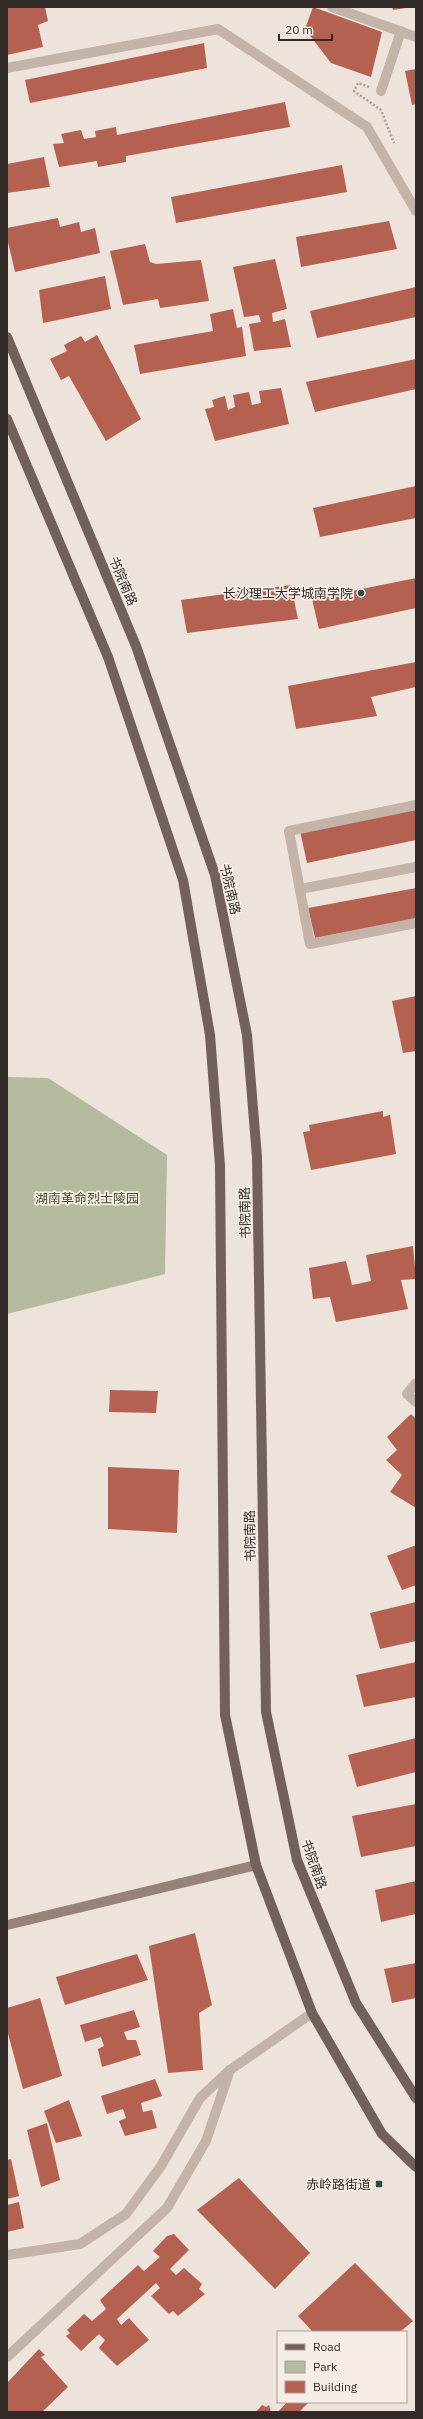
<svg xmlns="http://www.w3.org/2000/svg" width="423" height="2419" font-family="'IBM Plex Sans','Noto Sans SC',sans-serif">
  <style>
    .green { fill: #b3ba9d }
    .building { fill: #b56151 }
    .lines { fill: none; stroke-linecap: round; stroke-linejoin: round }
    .path { stroke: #af9d93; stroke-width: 2.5; stroke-dasharray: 2 2; stroke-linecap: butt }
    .lane { stroke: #c4b3a8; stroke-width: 10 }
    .street { stroke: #c4b3a8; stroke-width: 10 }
    .secondary { stroke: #97827a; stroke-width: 10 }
    .primary { stroke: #72605a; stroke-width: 10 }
    .poi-dot { fill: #224d4d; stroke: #f6ede6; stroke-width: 1.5 }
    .labels { text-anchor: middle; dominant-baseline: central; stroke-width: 3.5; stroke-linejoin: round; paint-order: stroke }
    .street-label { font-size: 13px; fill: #322a27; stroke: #f6ede6 }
    .poi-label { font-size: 13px; fill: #322a27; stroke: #f6ede6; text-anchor: end }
    .park-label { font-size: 13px; fill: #444d2e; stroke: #f6ede6 }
  </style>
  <rect width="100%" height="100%" fill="#eee3da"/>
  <polygon class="green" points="7,1077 48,1078 167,1155 165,1274 7,1314"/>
  <g class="building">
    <polygon points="7,7 45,7 48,21 38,25 43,47 7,55"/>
    <polygon points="313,7 382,32 371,77 331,63 305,29"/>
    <polygon points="392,7 406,7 406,8 393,10"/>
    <polygon points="204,43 207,68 30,103 25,80"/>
    <polygon points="416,69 416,104 412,105 405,71"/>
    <polygon points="285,102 290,127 126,156 126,162 98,167 97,161 59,167 53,144 64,143 61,134 81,130 84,139 96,137 95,131 116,127 117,135"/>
    <polygon points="44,157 50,187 7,193 7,164"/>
    <polygon points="342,165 347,192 176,223 171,197"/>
    <polygon points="58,218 60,227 79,222 81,232 95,228 100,253 15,272 7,238 7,228"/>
    <polygon points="389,221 397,249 301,267 296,237"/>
    <polygon points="145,244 150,262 156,264 201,260 209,301 160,308 158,299 123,305 110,251"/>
    <polygon points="275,259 287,309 272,313 273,322 285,319 291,347 254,351 249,324 261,322 259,315 244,317 233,267"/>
    <polygon points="105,276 111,309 43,323 39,290"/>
    <polygon points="416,287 416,317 317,338 310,311"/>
    <polygon points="233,309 237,328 242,327 246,356 140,374 134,345 213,331 210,314"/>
    <polygon points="97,335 141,419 106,441 69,376 61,380 50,359 67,351 64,345 81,336 85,342"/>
    <polygon points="416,359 416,389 315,412 306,382"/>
    <polygon points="281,388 289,424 215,441 205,409 214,407 212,400 225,396 228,410 235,407 233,395 249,392 252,405 261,403 259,391"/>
    <polygon points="416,486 416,518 320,537 313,508"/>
    <polygon points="416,578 416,608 319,629 312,599"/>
    <polygon points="291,585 298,619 187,633 181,600"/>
    <polygon points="416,662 416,687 371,697 377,716 296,729 288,686"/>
    <polygon points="416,808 416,840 307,863 300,831"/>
    <polygon points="416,888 416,919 315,938 308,908"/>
    <polygon points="416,996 416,1051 403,1053 392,1001"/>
    <polygon points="383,1111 383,1117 390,1115 396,1154 311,1170 303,1132 310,1131 309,1125"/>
    <polygon points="413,1246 416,1279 401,1280 408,1309 336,1322 330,1297 313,1299 309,1268 346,1261 352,1285 371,1281 366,1255"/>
    <polygon points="110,1390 158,1391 156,1413 109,1412"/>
    <polygon points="411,1414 416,1419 416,1508 390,1492 402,1475 386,1460 397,1450 387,1437"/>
    <polygon points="108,1467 179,1470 177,1533 108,1529"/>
    <polygon points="416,1545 416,1585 402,1590 387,1556"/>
    <polygon points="416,1602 416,1641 380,1649 370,1613"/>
    <polygon points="416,1662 416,1697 364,1707 356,1675"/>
    <polygon points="416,1738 416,1772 357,1787 348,1755"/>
    <polygon points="416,1804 416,1846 361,1857 352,1816"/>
    <polygon points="416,1881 416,1914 381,1922 375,1890"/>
    <polygon points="195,1933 212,2005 199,2013 203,2070 168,2073 149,1946"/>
    <polygon points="137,1954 148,1980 65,2005 56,1977"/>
    <polygon points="416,1963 416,1998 392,2003 384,1969"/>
    <polygon points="40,1998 62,2076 23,2089 7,2030 7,2008"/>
    <polygon points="134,2010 140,2027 124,2032 127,2040 136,2040 141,2055 102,2067 98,2049 104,2046 101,2037 85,2042 80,2025"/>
    <polygon points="155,2079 162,2096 141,2103 143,2112 152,2110 157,2128 125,2136 119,2121 126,2118 123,2109 107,2114 101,2096"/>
    <polygon points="69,2100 82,2136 56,2143 44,2111"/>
    <polygon points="47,2123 60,2180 41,2187 27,2130"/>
    <polygon points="11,2159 19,2196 7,2199 7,2160"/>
    <polygon points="239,2178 310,2253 275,2289 197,2210"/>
    <polygon points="19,2202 24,2228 7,2232 7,2205"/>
    <polygon points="174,2234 189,2250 170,2269 176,2275 184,2268 202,2284 199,2289 205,2294 178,2316 173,2311 169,2314 151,2296 160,2288 156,2283 117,2319 121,2325 129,2318 149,2340 117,2366 99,2348 105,2340 99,2334 81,2351 66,2336 70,2333 67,2330 84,2314 92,2321 106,2309 100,2300 138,2265 144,2271 160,2257 153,2251 167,2236"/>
    <polygon points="355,2263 413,2321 400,2332 313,2332 298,2316"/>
    <polygon points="39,2349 45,2355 41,2357 68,2387 42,2412 7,2412 7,2383"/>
    <polygon points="287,2402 309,2402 300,2411 302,2412 278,2412"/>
    <polygon points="262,2405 266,2407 269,2405 271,2412 256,2412"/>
  </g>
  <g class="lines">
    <polyline class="path" points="369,87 358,83 354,91 381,110 394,143"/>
    <polyline class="lane" points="7,2255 80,2244 126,2214 161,2166 200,2098 230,2070"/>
    <g class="street">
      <polyline points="332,7 416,37"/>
      <polyline points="7,68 218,29 367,127 416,211"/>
      <polyline points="381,91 401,31"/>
      <polyline points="416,805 289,831 310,944 416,923"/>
      <polyline points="300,889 416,867"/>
      <polyline points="416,1383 407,1394 416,1402"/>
      <polyline points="7,2357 167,2208 206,2141 230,2070 312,2013"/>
    </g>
    <polyline class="secondary" points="7,1925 256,1865"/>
    <g class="primary">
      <polyline points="7,337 136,646 215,875 247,1035 257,1157 266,1712 297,1860 356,2003 416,2098"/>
      <polyline points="7,419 108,657 183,880 210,1035 220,1166 225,1715 256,1865 312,2013 382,2134 416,2167"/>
    </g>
  </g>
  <g class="poi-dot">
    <circle cx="361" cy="593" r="4"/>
    <rect x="375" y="2180" width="8" height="8" rx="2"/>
  </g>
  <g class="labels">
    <g class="street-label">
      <text transform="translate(123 581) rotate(67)">书院南路</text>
      <text transform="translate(230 889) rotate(77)">书院南路</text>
      <text transform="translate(245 1213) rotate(-91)">书院南路</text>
      <text transform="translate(250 1536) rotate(-91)">书院南路</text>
      <text transform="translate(314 1864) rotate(71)">书院南路</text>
    </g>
    <g class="poi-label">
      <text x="353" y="593">长沙理工大学城南学院</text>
      <text x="371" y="2184">赤岭路街道</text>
    </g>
    <g class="park-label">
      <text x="87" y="1198">湖南革命烈士陵园</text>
    </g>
  </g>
  <rect width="423" height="2419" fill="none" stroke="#322a27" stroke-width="16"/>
  <rect x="277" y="2331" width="130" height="72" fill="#f6ede6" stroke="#a89f9a"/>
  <rect x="285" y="2344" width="20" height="6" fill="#72605a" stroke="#a89f9a"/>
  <text x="313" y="2351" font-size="12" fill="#322a27">Road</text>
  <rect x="285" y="2361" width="20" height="12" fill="#b3ba9d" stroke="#a89f9a"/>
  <text x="313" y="2371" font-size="12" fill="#322a27">Park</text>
  <rect x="285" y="2381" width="20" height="12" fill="#b56151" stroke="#a89f9a"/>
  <text x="313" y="2391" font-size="12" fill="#322a27">Building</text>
  <path d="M279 34v6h53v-6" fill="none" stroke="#322a27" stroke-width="2"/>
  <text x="285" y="34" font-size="12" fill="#322a27" stroke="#f6ede6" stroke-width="3" paint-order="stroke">20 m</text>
</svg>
